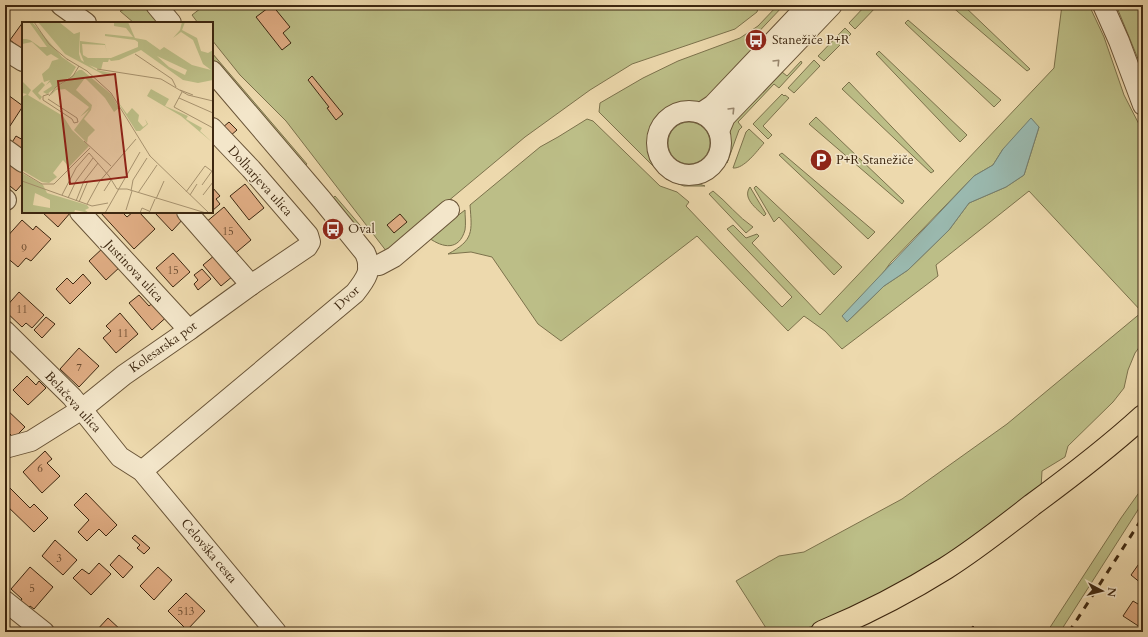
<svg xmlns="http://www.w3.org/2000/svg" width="1148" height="637" font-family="Cardo,serif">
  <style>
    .green { fill: #bcbe87; stroke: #7c724c; fill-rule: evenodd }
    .water { fill: #9ab9af; stroke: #757f6f }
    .building { fill: #e0ad84; stroke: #3d2710 }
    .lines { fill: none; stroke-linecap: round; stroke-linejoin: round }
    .minor-casing { stroke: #695437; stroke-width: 22 }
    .major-casing { stroke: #3d2710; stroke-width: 24 }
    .minor { stroke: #f3e6ca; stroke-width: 20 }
    .major { stroke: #edd9ad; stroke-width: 22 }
    .rail { stroke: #3d2710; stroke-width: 3; stroke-dasharray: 7 7; stroke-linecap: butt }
    .oneway { stroke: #98866d }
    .labels { text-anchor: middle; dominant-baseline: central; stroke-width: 3; stroke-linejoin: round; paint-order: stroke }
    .number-label { font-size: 11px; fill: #66482d }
    .poi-label { font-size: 13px; fill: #3d2710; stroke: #f3e6ca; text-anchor: start }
    .street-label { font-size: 13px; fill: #3d2710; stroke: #f3e6ca }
    .inset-road { fill: none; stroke: #a7926e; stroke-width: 1 }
    .view { fill: #8f2418; fill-opacity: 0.15; stroke: #8f2418; stroke-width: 2 }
    .inset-edge { fill: none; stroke: #3d2710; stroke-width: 2 }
  </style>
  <rect width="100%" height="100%" fill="#edd9ad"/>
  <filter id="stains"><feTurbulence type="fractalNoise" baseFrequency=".005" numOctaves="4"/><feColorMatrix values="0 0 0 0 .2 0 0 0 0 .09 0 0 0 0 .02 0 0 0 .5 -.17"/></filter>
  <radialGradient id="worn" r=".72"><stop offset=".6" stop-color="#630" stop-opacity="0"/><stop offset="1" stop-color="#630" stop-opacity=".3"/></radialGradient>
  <g class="green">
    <polygon points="127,5 145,5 161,23 134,23 120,11 125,9"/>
    <polygon points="205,5 759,5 757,12 735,29 632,64 590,90 525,137 387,252 286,121 240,75 212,40 212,23 198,23 192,15"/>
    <path d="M778 5H784L750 41 755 46 745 57 734 74 700 103C690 106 680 103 670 109 645 123 644 161 669 176 680 183 693 181 705 186H684L666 179 599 112 600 103 643 78 678 61 740 38 758 26Z"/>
    <polygon points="866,5 878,5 855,29 849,23"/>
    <polygon points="950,5 963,5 1030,69 1027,71"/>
    <path d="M1062 5H1089L1104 37 1124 95 1143 132V342L1135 353 1128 370 1124 388 1113 402 1068 446 1065 457 1042 471 1041 488 932 567 827 621 796 632H767L766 628 736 581 779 556 804 552 902 499 1007 424 1142 312 1029 191 936 265 938 276 842 349 825 331 804 316 788 331 697 236 561 341 538 324 492 257 471 252 448 254C474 240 472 232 470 205L540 147 558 137 587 119 593 121 660 186 677 192 689 202 686 206 782 307 792 297 727 229 733 225 746 238 757 234 759 236 752 243 820 315 1054 68ZM1039 127 1024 175 1006 187 969 203 949 230 908 270 884 286 847 322 891 262 974 176 993 165 1003 149Z"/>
    <polygon points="1116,5 1143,5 1143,71"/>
    <polygon points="908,20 1001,100 994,107 905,23"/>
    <polygon points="845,28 851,34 824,61 818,56"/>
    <polygon points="879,51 967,135 960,142 876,54"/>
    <polygon points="212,53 307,164 303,167 212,60"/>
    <polygon points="814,60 820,66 794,93 788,88"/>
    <polygon points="801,61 802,63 779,88 774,84 738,122 742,127 739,130 727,163 725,157 728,128 782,72 787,76"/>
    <polygon points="849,82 934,171 931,173 842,89"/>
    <polygon points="782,94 784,96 785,95 789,98 763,126 772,135 768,139 753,124"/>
    <polygon points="816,117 904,201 902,204 809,124"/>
    <circle cx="689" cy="143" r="21"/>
    <path d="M749 129 764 143C757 151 744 169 733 168L746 132Z"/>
    <polygon points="782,153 875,232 868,239 779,155"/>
    <polygon points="756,186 842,267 834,275 779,217 774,222 754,188"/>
    <path d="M750 187 766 214 764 216C756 208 742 198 750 187Z"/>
    <path d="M713 191C727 202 738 217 753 227L746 233 709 194Z"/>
    <polygon points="335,196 365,231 361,235 331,200"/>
    <path d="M465 210C465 216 466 224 465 230 459 251 443 248 429 238Z"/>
    <polygon points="1143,487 1143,502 1060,632 1047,632 1121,518"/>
  </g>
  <polygon class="water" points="1031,118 1039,127 1024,175 1006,187 969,203 949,230 908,270 884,286 847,322 842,316 974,176 993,165 1003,149"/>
  <g class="building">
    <polygon points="272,5 290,27 283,33 291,43 282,50 256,17"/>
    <polygon points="23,22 24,23 23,50 10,40"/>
    <polygon points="312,76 343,114 336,120 327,108 329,107 308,80"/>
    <polygon points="8,95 23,106 10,126 5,123 5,99"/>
    <polygon points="229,122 237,130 230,136 222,128"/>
    <polygon points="16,136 23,140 23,146 21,150 11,144"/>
    <polygon points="9,160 23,172 23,183 16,191 5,182 5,166"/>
    <polygon points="245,184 264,208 249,220 230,196"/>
    <polygon points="212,187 220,196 216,199 220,204 212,211"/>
    <polygon points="224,207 251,240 232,256 205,223"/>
    <polygon points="42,212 71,212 58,227"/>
    <polygon points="100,212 122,212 127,217 133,212 139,212 155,229 134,249"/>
    <polygon points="156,212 178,212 184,218 172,231 155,213"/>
    <polygon points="400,214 407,222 394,233 387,225"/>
    <polygon points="22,220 33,230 36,226 51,239 31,261 26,258 18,267 5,256 5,239"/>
    <polygon points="104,247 121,266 106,280 89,261"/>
    <polygon points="173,253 190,272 173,287 156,268"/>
    <polygon points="215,255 233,276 221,286 203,265"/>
    <polygon points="202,269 211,279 198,290 194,284 198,280 194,275"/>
    <polygon points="83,274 91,283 70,304 56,289 67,278 73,284"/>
    <polygon points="19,292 44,315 32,328 26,323 22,327 5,311 5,308"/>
    <polygon points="139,295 149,306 157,299 170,314 152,330 129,303"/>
    <polygon points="120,313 138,334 116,353 103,338 111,331 106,326"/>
    <polygon points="46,317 55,324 42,338 34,330"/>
    <polygon points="79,348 99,366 79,387 60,369"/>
    <polygon points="27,376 36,385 39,381 46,388 28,405 13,390"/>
    <polygon points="5,408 25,427 14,438 5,429"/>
    <polygon points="45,451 52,459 47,463 60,476 42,493 23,472"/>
    <polygon points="6,484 30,508 34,504 48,518 34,532 5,504"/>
    <polygon points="86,493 117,525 106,536 99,529 87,541 78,532 89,520 74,505"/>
    <polygon points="135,535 150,548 144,554 137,548 140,545 132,538"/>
    <polygon points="55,540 77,560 63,575 42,556"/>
    <polygon points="119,555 133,567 123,578 110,565"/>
    <polygon points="1143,558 1143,583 1142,584 1131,575"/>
    <polygon points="99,563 111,574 91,595 73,578 82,569 89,574"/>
    <polygon points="30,567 53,587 34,609 30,606 27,609 19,603 22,599 11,589"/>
    <polygon points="158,567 172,580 154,600 140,586"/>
    <polygon points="186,593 205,611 187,630 168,611"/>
    <polygon points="1133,601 1143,607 1143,629 1123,616"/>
    <polygon points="108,618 123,632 95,632"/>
    <polygon points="973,626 979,632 966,632"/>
  </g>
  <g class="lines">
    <g class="minor-casing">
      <g id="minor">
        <polyline points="61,5 86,23"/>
        <polyline points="156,5 171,23"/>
        <polyline points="1103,5 1119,41 1143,105"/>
        <polyline points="5,50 23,61"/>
        <circle cx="689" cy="143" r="32"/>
        <polyline points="701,113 713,105 808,5"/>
        <polyline points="719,131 725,117 832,5"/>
        <polyline points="5,149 23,162"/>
        <polyline points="5,199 6,200"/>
        <polyline points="80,212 189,330"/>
        <polyline points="187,212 251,285"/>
        <polyline points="368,266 379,265 394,257 449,210"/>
        <polyline points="5,331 72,397 120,457 142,471 276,632"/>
        <polyline points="5,448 31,441 82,409 124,375 189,330 251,285 307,247 310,242 308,235 251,169 212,128"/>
        <path d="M142 471 355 293C366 279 373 270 365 253L322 200 212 71"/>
        <polyline points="5,601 44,632"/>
      </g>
    </g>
    <g class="major-casing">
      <path id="major" d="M822 632C865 614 906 593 946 568 976 549 1004 527 1032 505 1070 477 1108 448 1143 416"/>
    </g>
    <use href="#minor" class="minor"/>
    <use href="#major" class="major"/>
    <polyline class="rail" points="1069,632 1143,517"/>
  </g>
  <defs><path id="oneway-chevron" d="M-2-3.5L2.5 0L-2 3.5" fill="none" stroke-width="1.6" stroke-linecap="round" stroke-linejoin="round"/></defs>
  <g class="oneway">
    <use href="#oneway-chevron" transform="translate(777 62) rotate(-46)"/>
    <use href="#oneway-chevron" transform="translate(732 110) rotate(-46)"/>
  </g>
  <defs>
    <g id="bus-disc" transform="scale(1.15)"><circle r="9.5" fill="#8f2418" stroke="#f3e6ca"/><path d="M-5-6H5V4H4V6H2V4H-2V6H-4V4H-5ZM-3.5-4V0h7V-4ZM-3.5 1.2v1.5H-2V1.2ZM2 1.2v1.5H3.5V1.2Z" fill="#fff"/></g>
    <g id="parking-disc" transform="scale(1.15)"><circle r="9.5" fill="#8f2418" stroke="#f3e6ca"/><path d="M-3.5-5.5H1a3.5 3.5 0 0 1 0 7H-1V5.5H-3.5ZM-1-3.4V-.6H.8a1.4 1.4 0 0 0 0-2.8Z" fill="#fff"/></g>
  </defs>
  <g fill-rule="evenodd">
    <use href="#bus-disc" x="756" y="40"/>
    <use href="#parking-disc" x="821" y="160"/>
    <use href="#bus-disc" x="333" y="229"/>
  </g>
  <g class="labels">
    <g class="number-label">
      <text x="228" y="231">15</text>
      <text x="24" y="248">9</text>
      <text x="173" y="270">15</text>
      <text x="22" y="309">11</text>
      <text x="123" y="333">11</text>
      <text x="79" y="367">7</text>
      <text x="40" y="468">6</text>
      <text x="59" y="558">3</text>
      <text x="32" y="588">5</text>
      <text x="186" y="611">513</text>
    </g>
    <g class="poi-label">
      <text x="772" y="40">Stanežiče P+R</text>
      <text x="836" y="160">P+R Stanežiče</text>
      <text x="348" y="229">Oval</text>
    </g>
    <g class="street-label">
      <text transform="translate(260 181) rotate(48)">Dolharjeva ulica</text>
      <text transform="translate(134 271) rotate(47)">Justinova ulica</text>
      <text transform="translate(347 298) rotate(-43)">Dvor</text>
      <text transform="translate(163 347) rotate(-35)">Kolesarska pot</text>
      <text transform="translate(73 402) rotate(48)">Belačeva ulica</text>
      <text transform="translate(209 551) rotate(50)">Celovška cesta</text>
    </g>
  </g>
  <g transform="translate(22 22)">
    <rect width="191" height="191" fill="#edd9ad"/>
    <path d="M7 0H10L40 35 54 45 48 55 25 72 21 70 30 64 28 60 24 63 28 58 22 60 20 52 27 46 30 39 37 37 29 32 25 34 10 20 0 22V17H4L8 18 18 25H25ZM16 0H37L52 12 58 10 57 32 59 38 62 40 58 30V19L83 22 85 30 83 23 60 22 61 33 66 36H89L116 25V20L113 18 83 14V12L111 15 104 6 92 4V0H106L113 16 124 18 138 28 142 25 170 43 189 48 181 42 171 18 159 10 151 16 158 8 160 0H163L160 8 175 16 179 29 186 31 191 28V58L176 61 161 58 119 28 97 38 89 39 87 37 86 40H81L79 48 67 43 75 48 89 51 84 54 43 32ZM135 34 165 48 163 53 147 45ZM57 48H60L89 72 97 86 92 90 83 76 63 56 54 68 70 83 69 88 62 97 73 108 66 115 65 121 52 108 67 88 58 95 67 85 43 67 34 68 29 73 30 70ZM0 59 9 68 6 73 41 94 50 108 67 124 47 145 41 138 31 151 35 155 27 161 20 160 0 148V75L5 72 0 71ZM20 60 23 63 16 71 20 75 18 78 10 69ZM129 67 147 77 143 84 166 94 164 97 180 106 178 109 191 121 159 94 125 74ZM94 77 105 92 110 86 117 93 116 99 121 105 125 102 123 97 126 102 118 109H114ZM0 151 21 163 25 171 65 183 67 186 63 188 67 191 53 188 52 191H0ZM13 171 28 178V186L11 183Z" fill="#bcbe87" fill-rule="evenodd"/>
    <path class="inset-road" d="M12 0 27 22 46 38M113 32 150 57 154 65M45 37 65 49 89 71 128 134M75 47 139 57 166 73 191 79M158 68 171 73M160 70 152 85 191 106M27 74 34 65 51 54 57 44M157 76 191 91M26 77 55 96 56 100 52 101 50 97 21 78V74L27 72M62 119 89 144M127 133 187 191M0 150 20 162H32L68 126M0 159 70 184 86 181M180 163 190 149M82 169 89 158M109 169 111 158 125 136M164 170 183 144 191 150M116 171 135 143M40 173 54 146 67 131 87 154 95 167H105L184 191M168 173 175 162M181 173 191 160M46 176 54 159 71 136M134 177 142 159M54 179 62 159 76 141M57 180 66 159M65 182 77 160 114 117M104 188 110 169M83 191 118 130M118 191 120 186 127 189M127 191 133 177"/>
    <path class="view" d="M93 52 105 155 48 162 36 59Z"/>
    <rect width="191" height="191" class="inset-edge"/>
  </g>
  <rect width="1148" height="637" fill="none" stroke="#edd9ad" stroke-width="20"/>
  <rect x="6" y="6" width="1136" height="625" fill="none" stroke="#3d2710" stroke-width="2"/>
  <rect x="10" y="10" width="1128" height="617" fill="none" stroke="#3d2710"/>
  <g transform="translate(1102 591) rotate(97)" stroke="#f3e6ca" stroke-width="3" paint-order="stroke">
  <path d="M0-3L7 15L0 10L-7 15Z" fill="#3d2710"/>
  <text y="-6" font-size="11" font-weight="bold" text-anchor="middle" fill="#3d2710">N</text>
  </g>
  <rect width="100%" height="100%" filter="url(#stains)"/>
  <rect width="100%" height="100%" fill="url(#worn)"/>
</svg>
